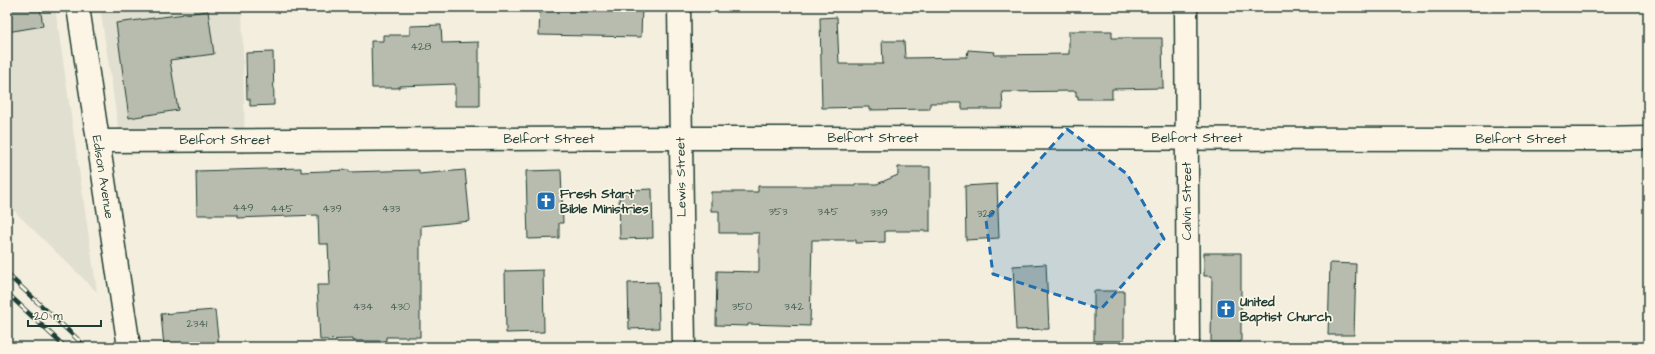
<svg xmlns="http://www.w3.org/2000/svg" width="1655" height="354" font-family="'Architects Daughter',sans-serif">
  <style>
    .built { fill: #e1dfd0 }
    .building { fill: #b8bcae; stroke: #1f3d34 }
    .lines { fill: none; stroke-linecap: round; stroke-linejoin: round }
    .minor-casing { stroke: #1f3d34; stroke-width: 25 }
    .secondary-casing { stroke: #1f3d34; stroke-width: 25 }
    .minor { stroke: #fcf5e5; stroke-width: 22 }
    .secondary { stroke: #fcf5e5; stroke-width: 22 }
    .rail-casing { stroke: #1f3d34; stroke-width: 4.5 }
    .rail { stroke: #fcf5e5; stroke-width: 3; stroke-dasharray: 9; stroke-linecap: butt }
    .marked { fill: #1f6fb2; fill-opacity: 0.2; stroke: #1f6fb2; stroke-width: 3; stroke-dasharray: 8 5; stroke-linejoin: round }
    .labels { text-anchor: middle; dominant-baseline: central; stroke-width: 3.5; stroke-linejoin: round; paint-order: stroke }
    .number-label { font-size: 11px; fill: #455d52 }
    .street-label { font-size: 13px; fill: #1f3d34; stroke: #fcf5e5 }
    .poi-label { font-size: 13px; font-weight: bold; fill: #1f3d34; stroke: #fcf5e5; text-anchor: start }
  </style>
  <rect width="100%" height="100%" fill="#f3eede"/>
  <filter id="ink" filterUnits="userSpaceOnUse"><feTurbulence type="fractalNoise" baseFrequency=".025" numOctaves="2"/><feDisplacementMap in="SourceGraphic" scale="8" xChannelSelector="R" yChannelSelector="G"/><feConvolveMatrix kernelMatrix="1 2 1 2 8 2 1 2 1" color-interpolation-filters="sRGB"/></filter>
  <g filter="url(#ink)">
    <g class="built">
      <polygon points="7,7 55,7 97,292 7,204"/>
      <polygon points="100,7 242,7 245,154 122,152"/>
    </g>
    <g class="building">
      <polygon points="7,7 40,7 43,26 7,32"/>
      <polygon points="540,7 642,7 641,37 539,35"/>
      <polygon points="208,11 214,54 170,60 178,110 129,118 116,23"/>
      <polygon points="837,17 839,64 883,64 882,41 904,41 905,58 967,57 968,50 995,52 994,55 1069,54 1069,31 1112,31 1112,38 1162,38 1163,88 1112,89 1112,99 1078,99 1078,96 1076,96 1076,91 1002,92 1003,109 962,109 962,103 930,103 930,109 869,110 869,107 822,108 820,18"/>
      <polygon points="441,25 442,43 479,42 479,106 455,106 455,84 399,86 399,88 372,88 371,41 383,41 383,35 410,35 410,26"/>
      <polygon points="273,52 274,105 250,106 250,99 247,99 246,53"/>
      <polygon points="898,167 930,167 930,231 885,231 885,242 856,243 856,240 812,240 810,326 748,324 748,326 716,325 717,271 759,272 759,233 719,233 719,211 711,211 711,192 758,192 758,186 855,186 855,184 877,184 898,175"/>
      <polygon points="301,168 301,172 349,170 349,172 419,170 419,174 465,170 470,221 421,226 421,239 420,239 420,337 386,337 386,341 353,341 353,339 320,340 317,285 330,285 328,244 319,244 318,215 237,218 237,215 197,215 196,171"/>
      <polygon points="561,170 563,223 559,223 559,238 528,239 526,171"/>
      <polygon points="997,184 999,238 966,240 965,186"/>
      <polygon points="652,189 653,238 620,239 619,192 632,192 632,190"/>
      <polygon points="1204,253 1241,253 1241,342 1211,342 1212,276 1204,276"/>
      <polygon points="1330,263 1356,264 1354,335 1328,335"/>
      <polygon points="1046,264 1049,329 1016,330 1013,266"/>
      <polygon points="543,270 544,332 506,333 505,271"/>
      <polygon points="658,282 659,328 629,329 628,283"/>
      <rect x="1094" y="291" width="30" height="50"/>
      <polygon points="215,310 219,347 164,347 161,314"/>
    </g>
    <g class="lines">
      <g class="minor-casing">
        <g id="minor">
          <polyline points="679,7 684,347"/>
          <polyline points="1186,7 1188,347"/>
          <polyline points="98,141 681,138 1603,139 1648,138"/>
        </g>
      </g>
      <g class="secondary-casing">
        <polyline id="secondary" points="78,7 129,347"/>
      </g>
      <use href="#minor" class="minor"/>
      <use href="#secondary" class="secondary"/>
      <g class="rail-casing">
        <g id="rail">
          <polyline points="7,274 86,347"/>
          <polyline points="7,293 65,347"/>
        </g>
      </g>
      <use href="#rail" class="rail"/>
    </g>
  </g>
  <path class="marked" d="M1067 129 1127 174 1164 239 1101 309 993 274 986 220Z"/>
  <defs>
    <g id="church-square" transform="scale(1)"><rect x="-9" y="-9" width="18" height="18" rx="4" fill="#1f6fb2" stroke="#fcf5e5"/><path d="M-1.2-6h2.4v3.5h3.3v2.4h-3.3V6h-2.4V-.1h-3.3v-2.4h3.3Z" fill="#fff"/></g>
  </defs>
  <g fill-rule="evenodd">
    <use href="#church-square" x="546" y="201"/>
    <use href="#church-square" x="1226" y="309"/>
  </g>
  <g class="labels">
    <g class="number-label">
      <text x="421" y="46">428</text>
      <text x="243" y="207">449</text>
      <text x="282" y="208">445</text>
      <text x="332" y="208">439</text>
      <text x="391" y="208">433</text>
      <text x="778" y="211">353</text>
      <text x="828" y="211">345</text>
      <text x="879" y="212">339</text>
      <text x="986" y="213">329</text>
      <text x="363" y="306">434</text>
      <text x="400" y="306">430</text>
      <text x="742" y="306">350</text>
      <text x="794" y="306">342</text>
      <text x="197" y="323">2341</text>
    </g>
    <g class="street-label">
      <text x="873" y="138">Belfort Street</text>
      <text x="1197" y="138">Belfort Street</text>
      <text x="549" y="139">Belfort Street</text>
      <text x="1521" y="139">Belfort Street</text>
      <text x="225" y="140">Belfort Street</text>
      <text transform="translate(103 177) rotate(81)">Edison Avenue</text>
      <text transform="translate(681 177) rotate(-91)">Lewis Street</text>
      <text transform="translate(1187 201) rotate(-90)">Calvin Street</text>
    </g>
    <g class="poi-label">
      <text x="560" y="194">Fresh Start<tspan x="560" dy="15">Bible Ministries</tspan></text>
      <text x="1240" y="302">United<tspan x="1240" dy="15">Baptist Church</tspan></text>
    </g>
  </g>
  <rect width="1655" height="354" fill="none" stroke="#fcf5e5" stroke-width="24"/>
  <rect x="12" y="12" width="1631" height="330" fill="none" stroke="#1f3d34" stroke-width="1.5" filter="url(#ink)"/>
  <path d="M28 320v6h73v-6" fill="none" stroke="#1f3d34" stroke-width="2"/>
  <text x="34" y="320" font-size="12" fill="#1f3d34" stroke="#fcf5e5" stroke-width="3" paint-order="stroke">20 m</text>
</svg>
